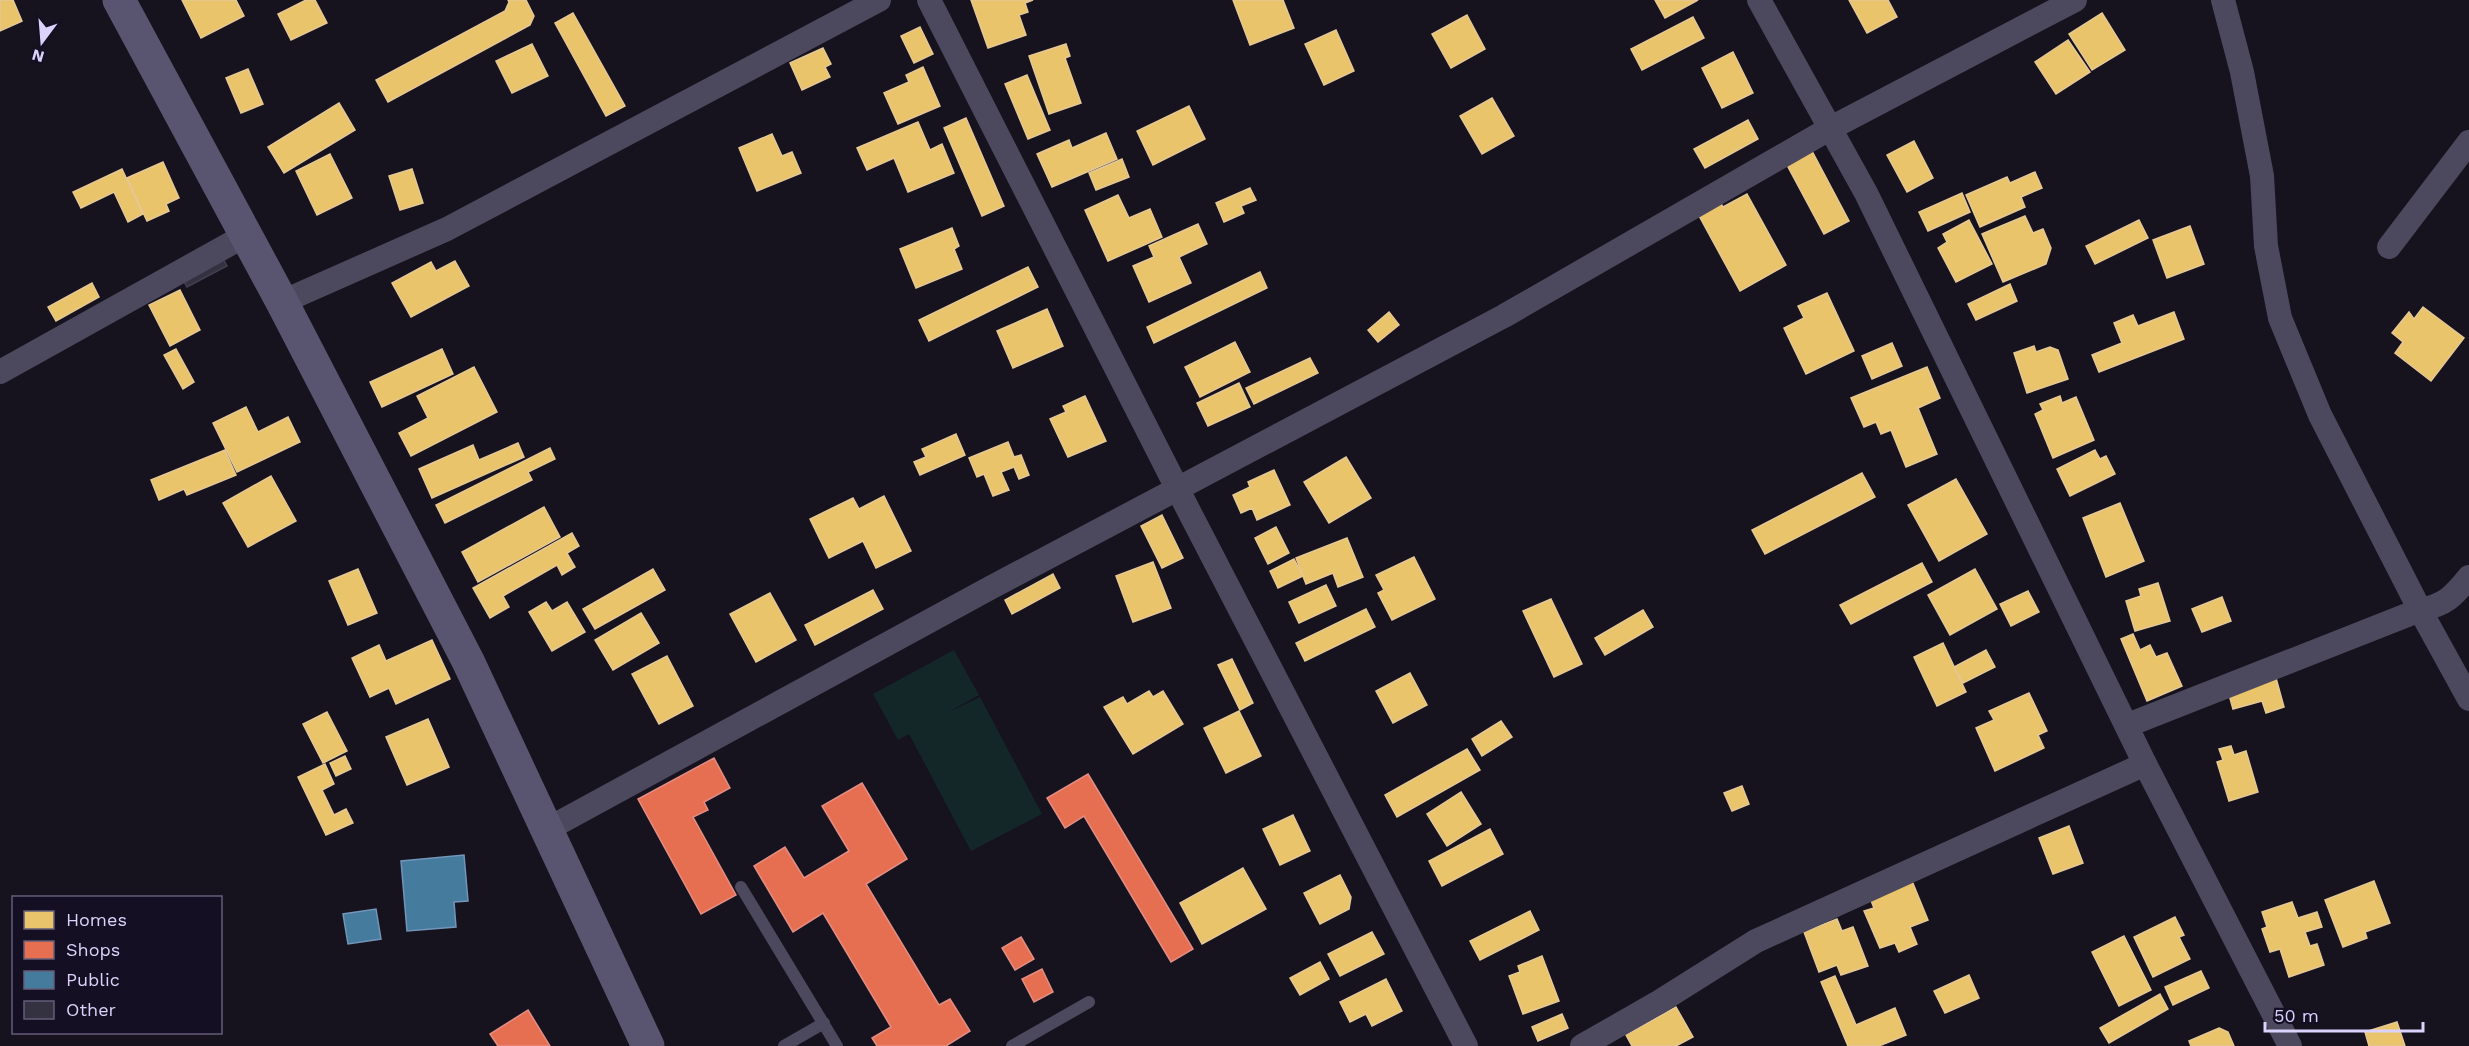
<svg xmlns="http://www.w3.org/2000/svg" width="2469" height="1046" font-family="'Work Sans',sans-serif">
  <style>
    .pitch { fill: #132729 }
    .homes { fill: #e9c46a; stroke: #e5c896; stroke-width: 1.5 }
    .shops { fill: #e76f51; stroke: #e38d84; stroke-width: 1.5 }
    .public { fill: #457b9d; stroke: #7295ba; stroke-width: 1.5 }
    .building { fill: #343140; stroke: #443e51; stroke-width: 1.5 }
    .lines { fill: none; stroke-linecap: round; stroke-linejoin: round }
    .lane { stroke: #4c495e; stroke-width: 12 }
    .street { stroke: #4c495e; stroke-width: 24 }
    .secondary { stroke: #595570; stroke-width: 33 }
  </style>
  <rect width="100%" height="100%" fill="#16131e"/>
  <polygon class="pitch" points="954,650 979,695 947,713 980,697 1042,814 971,851 909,734 898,740 873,694"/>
  <g class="homes">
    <polygon points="0,0 13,0 22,21 0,31"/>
    <polygon points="182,0 236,0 244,16 201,38"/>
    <polygon points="306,0 315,0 327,23 291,40 278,14"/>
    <polygon points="508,0 526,0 534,16 530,25 388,102 376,80 505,11 509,2"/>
    <polygon points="971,0 1033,0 1025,3 1028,12 1019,15 1026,35 988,48"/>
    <polygon points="1233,0 1283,0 1294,28 1250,45"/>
    <polygon points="1655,0 1698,0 1665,18"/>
    <polygon points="1849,0 1888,0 1897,17 1867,33"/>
    <polygon points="573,13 625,106 606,116 555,23"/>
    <polygon points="2102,13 2125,50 2092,70 2069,34"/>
    <polygon points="1467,15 1485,49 1451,68 1432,34"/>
    <polygon points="1693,17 1704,38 1642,70 1631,49"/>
    <polygon points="920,27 933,54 914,63 901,36"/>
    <polygon points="1336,30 1354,71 1324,85 1305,44"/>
    <polygon points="2068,40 2090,72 2056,94 2035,62"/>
    <polygon points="532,44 548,76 512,93 496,61"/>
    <polygon points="1066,44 1070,56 1065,58 1081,103 1049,114 1029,56"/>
    <polygon points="823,48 831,64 825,67 830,77 802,90 790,63"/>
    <polygon points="1733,52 1753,93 1722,108 1702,68"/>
    <polygon points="923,67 940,106 898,124 884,93 909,82 906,75"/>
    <polygon points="248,69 263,104 241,113 226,78"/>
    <polygon points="1027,75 1050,130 1028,139 1005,84"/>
    <polygon points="1492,98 1514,136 1482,154 1460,116"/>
    <polygon points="339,103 355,130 284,173 268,147"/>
    <polygon points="1189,106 1205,139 1153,165 1137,131"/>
    <polygon points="966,118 1004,206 982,216 944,128"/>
    <polygon points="1748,120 1758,139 1705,168 1694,149"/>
    <polygon points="918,122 930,150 942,144 954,173 908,192 894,158 867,170 857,148"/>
    <polygon points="1106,133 1117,159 1052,187 1037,154 1069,140 1072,148"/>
    <polygon points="772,134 782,156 792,152 801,173 757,191 739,148"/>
    <polygon points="1914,141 1933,178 1907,192 1887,155"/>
    <polygon points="1812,151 1849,221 1824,234 1787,165"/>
    <polygon points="330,154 352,198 317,215 296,171"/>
    <polygon points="1122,159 1129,177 1096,190 1089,173"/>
    <polygon points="163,162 179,198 166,204 169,211 147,221 127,178"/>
    <polygon points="122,169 143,214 128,222 114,192 81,208 73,192"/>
    <polygon points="412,169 423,203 400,210 389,176"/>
    <polygon points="2035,172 2042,188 2021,197 2025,207 1980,227 1966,195 2007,177 2010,183"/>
    <polygon points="1250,188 1256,200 1241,206 1244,213 1224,222 1216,203"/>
    <polygon points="1962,193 1970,212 1928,231 1919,212"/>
    <polygon points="1747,194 1786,265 1740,291 1697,212 1719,200 1723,207"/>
    <polygon points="1118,195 1129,218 1150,209 1162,237 1108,261 1085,210"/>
    <polygon points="2025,216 2033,233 2043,229 2051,248 2046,264 2003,282 1982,234"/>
    <polygon points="1969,220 1992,264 1956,282 1938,248 1947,242 1943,234"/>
    <polygon points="2139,220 2148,238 2095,264 2086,246"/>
    <polygon points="1198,224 1207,244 1179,257 1191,283 1149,302 1133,266 1154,257 1149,246"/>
    <polygon points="2190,226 2204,264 2167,278 2153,240"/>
    <polygon points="952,228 959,246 954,249 962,269 916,288 900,249"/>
    <polygon points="455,261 469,286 411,317 392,283 431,262 436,271"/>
    <polygon points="1028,267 1038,287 929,341 919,320"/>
    <polygon points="1260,272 1267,288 1154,343 1147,327"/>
    <polygon points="92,283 99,297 56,321 48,307"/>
    <polygon points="2010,284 2017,301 1976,320 1968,304"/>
    <polygon points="180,290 200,330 170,346 149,305"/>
    <polygon points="1827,293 1854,351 1806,374 1784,328 1804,318 1798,306"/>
    <polygon points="2423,307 2464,338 2431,381 2395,353 2403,342 2392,333 2409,312 2414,319"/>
    <polygon points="1047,309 1063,346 1013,368 997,331"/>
    <polygon points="1389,312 1399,325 1378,342 1368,330"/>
    <polygon points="2174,312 2184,339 2099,372 2092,355 2122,343 2114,323 2133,315 2138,326"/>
    <polygon points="1235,342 1250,372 1200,397 1185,367"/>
    <polygon points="1892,343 1902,366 1872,379 1862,356"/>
    <polygon points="2034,346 2036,352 2050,347 2058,350 2068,379 2027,393 2014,353"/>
    <polygon points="176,349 194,382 183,389 164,355"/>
    <polygon points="442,349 453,374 382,407 370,382"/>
    <polygon points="1310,358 1318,373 1254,404 1246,388"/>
    <polygon points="474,367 497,412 411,456 399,433 428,418 417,396"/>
    <polygon points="1927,367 1940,398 1918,408 1937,454 1906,467 1891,430 1881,434 1876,422 1864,427 1851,398"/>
    <polygon points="1239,383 1250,407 1208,426 1197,403"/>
    <polygon points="1085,396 1106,441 1068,457 1050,419 1066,412 1063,406"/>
    <polygon points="2060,396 2062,403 2076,397 2094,440 2053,458 2035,414 2043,410 2040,404"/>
    <polygon points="246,407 258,432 288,417 300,442 237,472 213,423"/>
    <polygon points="956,434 965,455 920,475 914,462 926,457 922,449"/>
    <polygon points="1008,442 1014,457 1021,455 1029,475 1019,479 1014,467 1001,472 1009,490 993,496 984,474 977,477 969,458"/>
    <polygon points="518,443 524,457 432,498 419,469 473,445 479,460"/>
    <polygon points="550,448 555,459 528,472 532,480 445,523 436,505"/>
    <polygon points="225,450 236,475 187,495 184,489 159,500 151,480"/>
    <polygon points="2095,450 2100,459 2106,456 2115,474 2070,496 2057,469"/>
    <polygon points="1346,457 1371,498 1329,523 1304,482"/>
    <polygon points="1274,470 1290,505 1257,520 1252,508 1241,513 1233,495 1250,487 1248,482"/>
    <polygon points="1862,473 1875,497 1765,554 1752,530"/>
    <polygon points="271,476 296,521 248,547 223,503"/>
    <polygon points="1956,479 1987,534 1939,561 1908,505"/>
    <polygon points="884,496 911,551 876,568 863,541 829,558 810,519 853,498 859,509"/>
    <polygon points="2120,503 2144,561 2106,577 2083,518"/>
    <polygon points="544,507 560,537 478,582 462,552"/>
    <polygon points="1162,515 1183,558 1162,568 1141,526"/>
    <polygon points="1276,527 1289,553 1268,564 1255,538"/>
    <polygon points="572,533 579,546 567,553 575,567 562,575 557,565 503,596 509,607 490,618 473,588"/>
    <polygon points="1347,538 1363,577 1338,587 1333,573 1306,584 1296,558"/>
    <polygon points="1414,557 1435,599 1392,620 1378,593 1384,590 1376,575"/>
    <polygon points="1294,559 1303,576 1278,588 1270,571"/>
    <polygon points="1153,562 1171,608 1133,622 1116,576"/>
    <polygon points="1922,563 1932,582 1851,624 1840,605"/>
    <polygon points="358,569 377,613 348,625 329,581"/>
    <polygon points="653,569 665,590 595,629 583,609"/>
    <polygon points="1975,569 1997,609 1950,635 1928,595"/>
    <polygon points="1053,574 1060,588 1012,614 1005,600"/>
    <polygon points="2158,583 2170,621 2135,631 2126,601 2141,596 2139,589"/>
    <polygon points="1326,585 1336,606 1299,623 1289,602"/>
    <polygon points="873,590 883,609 815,645 805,625"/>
    <polygon points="2028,591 2039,612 2011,626 2000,604"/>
    <polygon points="770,593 796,640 756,662 730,614"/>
    <polygon points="2222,597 2231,621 2202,632 2192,609"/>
    <polygon points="1551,599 1582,664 1554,677 1523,611"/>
    <polygon points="546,602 552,611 567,602 585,632 552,651 529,612"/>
    <polygon points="1366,609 1375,627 1305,661 1296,643"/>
    <polygon points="1643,610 1653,627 1605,655 1595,638"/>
    <polygon points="641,613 659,643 613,670 595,640"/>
    <polygon points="2133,634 2140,650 2150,645 2156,657 2167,653 2182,686 2147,701 2121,639"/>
    <polygon points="432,640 450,679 396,704 389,688 370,697 352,658 379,645 386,661"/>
    <polygon points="1943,643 1966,692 1937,706 1914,657"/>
    <polygon points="1986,650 1995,667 1963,683 1954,667"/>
    <polygon points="667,656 693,706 659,724 632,674"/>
    <polygon points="1232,659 1253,703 1240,710 1218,665"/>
    <polygon points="1410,673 1427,705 1393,723 1376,691"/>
    <polygon points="2276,678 2284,707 2266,713 2262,701 2233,709 2228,691"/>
    <polygon points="1149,691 1153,697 1163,691 1183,724 1133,754 1104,707 1123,697 1127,704"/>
    <polygon points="2029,693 2047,731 2038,735 2044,748 1995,771 1976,728 1994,720 1989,711"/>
    <polygon points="1239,711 1261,756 1226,773 1204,728"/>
    <polygon points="327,712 347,751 323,763 303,724"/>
    <polygon points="428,719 449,767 407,785 386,737"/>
    <polygon points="1501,721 1512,737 1482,756 1472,739"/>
    <polygon points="2231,746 2234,755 2246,751 2258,792 2229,801 2217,762 2223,760 2219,749"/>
    <polygon points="1467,749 1480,770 1397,817 1385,795"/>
    <polygon points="345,756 351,769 336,776 330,763"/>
    <polygon points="325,764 334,784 322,790 334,815 346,809 353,823 326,835 298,777"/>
    <polygon points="1742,786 1749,804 1732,811 1724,793"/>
    <polygon points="1461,792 1481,824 1447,846 1427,814"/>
    <polygon points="1293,815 1310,851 1280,865 1263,829"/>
    <polygon points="2069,826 2083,863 2053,874 2039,838"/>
    <polygon points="1490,829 1503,854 1442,886 1429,861"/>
    <polygon points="1243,868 1266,909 1202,944 1180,903"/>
    <polygon points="1340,875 1351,897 1349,909 1320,924 1304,893"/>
    <polygon points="1912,881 1928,920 1910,927 1917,944 1899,952 1895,943 1880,948 1864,911 1874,908 1870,898"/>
    <polygon points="2374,881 2390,923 2365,932 2367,938 2343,947 2325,900"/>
    <polygon points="2292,902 2298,918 2317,912 2322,927 2305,932 2310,946 2317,944 2324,965 2289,977 2280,949 2270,952 2262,929 2267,927 2262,912"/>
    <polygon points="1530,911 1539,930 1480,960 1470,941"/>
    <polygon points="2175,917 2184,935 2179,937 2190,959 2153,977 2134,937"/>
    <polygon points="1837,919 1842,931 1853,927 1868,966 1841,975 1837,965 1819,972 1804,932"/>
    <polygon points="1372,932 1384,954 1340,976 1328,954"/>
    <polygon points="2124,936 2151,990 2119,1006 2092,952"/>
    <polygon points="1542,956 1559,1001 1523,1014 1509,976 1520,972 1518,966"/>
    <polygon points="1320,962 1329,979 1300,995 1290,978"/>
    <polygon points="2201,971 2209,988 2173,1005 2165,987"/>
    <polygon points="1969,975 1979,998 1945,1013 1934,991"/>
    <polygon points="1835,976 1856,1025 1895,1008 1906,1035 1879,1046 1848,1046 1821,982"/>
    <polygon points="1386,979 1402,1011 1372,1026 1366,1014 1350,1022 1340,1002"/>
    <polygon points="2160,994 2168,1009 2109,1043 2100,1028"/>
    <polygon points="1676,1007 1693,1037 1676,1046 1632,1046 1626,1035"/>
    <polygon points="1562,1014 1568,1028 1538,1041 1532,1027"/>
    <polygon points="2397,1022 2405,1046 2369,1046 2365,1032"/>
    <polygon points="2219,1028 2228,1032 2234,1046 2191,1046 2189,1041"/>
  </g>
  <g class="shops">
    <polygon points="714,758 730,788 704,802 708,810 693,817 736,895 701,914 638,799"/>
    <polygon points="1088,774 1193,949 1171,962 1084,816 1065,828 1047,798"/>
    <polygon points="862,783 907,859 866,884 939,1005 950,999 970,1031 946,1046 877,1046 872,1038 891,1027 823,913 793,932 754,866 785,847 804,878 849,851 822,806"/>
    <polygon points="1021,937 1034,959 1015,970 1002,948"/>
    <polygon points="1042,969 1053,992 1034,1002 1022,979"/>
    <polygon points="528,1010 550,1046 498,1046 490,1034"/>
  </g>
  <g class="public">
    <polygon points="464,855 468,901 454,902 456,927 407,931 401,861"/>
    <polygon points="376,909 381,939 348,944 343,914"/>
  </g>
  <polygon class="building" points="221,255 227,266 187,287 181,276"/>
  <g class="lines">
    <g class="lane">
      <polyline points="741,887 837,1046"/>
      <polyline points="784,1046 824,1023"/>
      <polyline points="1012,1046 1089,1002"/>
    </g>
    <g class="street">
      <polyline points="929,0 1178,490 1466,1046"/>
      <polyline points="1759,0 1866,193 2145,764 2290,1046"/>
      <polyline points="2223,0 2242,72 2262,176 2266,246 2280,318 2320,415 2420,610 2469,699"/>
      <polyline points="2389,247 2469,142"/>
      <polyline points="282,302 447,229 879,0"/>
      <polyline points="0,372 246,235"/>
      <path d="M2128 725 2420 610C2445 605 2453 597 2469 577"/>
      <polyline points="546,830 990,588 1504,316 1829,129 2075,0"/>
      <polyline points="1582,1046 1659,1002 1756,941 2145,764"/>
    </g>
    <polyline class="secondary" points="119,0 282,302 468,661 648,1046"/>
  </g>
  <rect x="12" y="896" width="210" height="138" fill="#140f22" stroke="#645d79" stroke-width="1.5"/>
  <rect x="24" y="911" width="30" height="18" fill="#e9c46a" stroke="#645d79" stroke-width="1.5"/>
  <text x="66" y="926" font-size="18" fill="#dbd3fc">Homes</text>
  <rect x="24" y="941" width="30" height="18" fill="#e76f51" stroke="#645d79" stroke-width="1.5"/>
  <text x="66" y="956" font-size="18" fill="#dbd3fc">Shops</text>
  <rect x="24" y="971" width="30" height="18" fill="#457b9d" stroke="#645d79" stroke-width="1.5"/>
  <text x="66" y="986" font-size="18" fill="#dbd3fc">Public</text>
  <rect x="24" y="1001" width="30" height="18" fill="#343140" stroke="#645d79" stroke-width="1.5"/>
  <text x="66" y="1016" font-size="18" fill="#dbd3fc">Other</text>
  <g transform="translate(42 42) rotate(196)" stroke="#140f22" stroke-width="4.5" paint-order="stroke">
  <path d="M0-4.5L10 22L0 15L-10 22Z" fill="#dbd3fc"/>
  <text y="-9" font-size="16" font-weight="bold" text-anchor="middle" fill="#dbd3fc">N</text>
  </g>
  <path d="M2265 1022v9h158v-9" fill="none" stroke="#dbd3fc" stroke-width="3"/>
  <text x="2274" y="1022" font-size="18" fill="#dbd3fc" stroke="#140f22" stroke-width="4.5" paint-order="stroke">50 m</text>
</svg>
